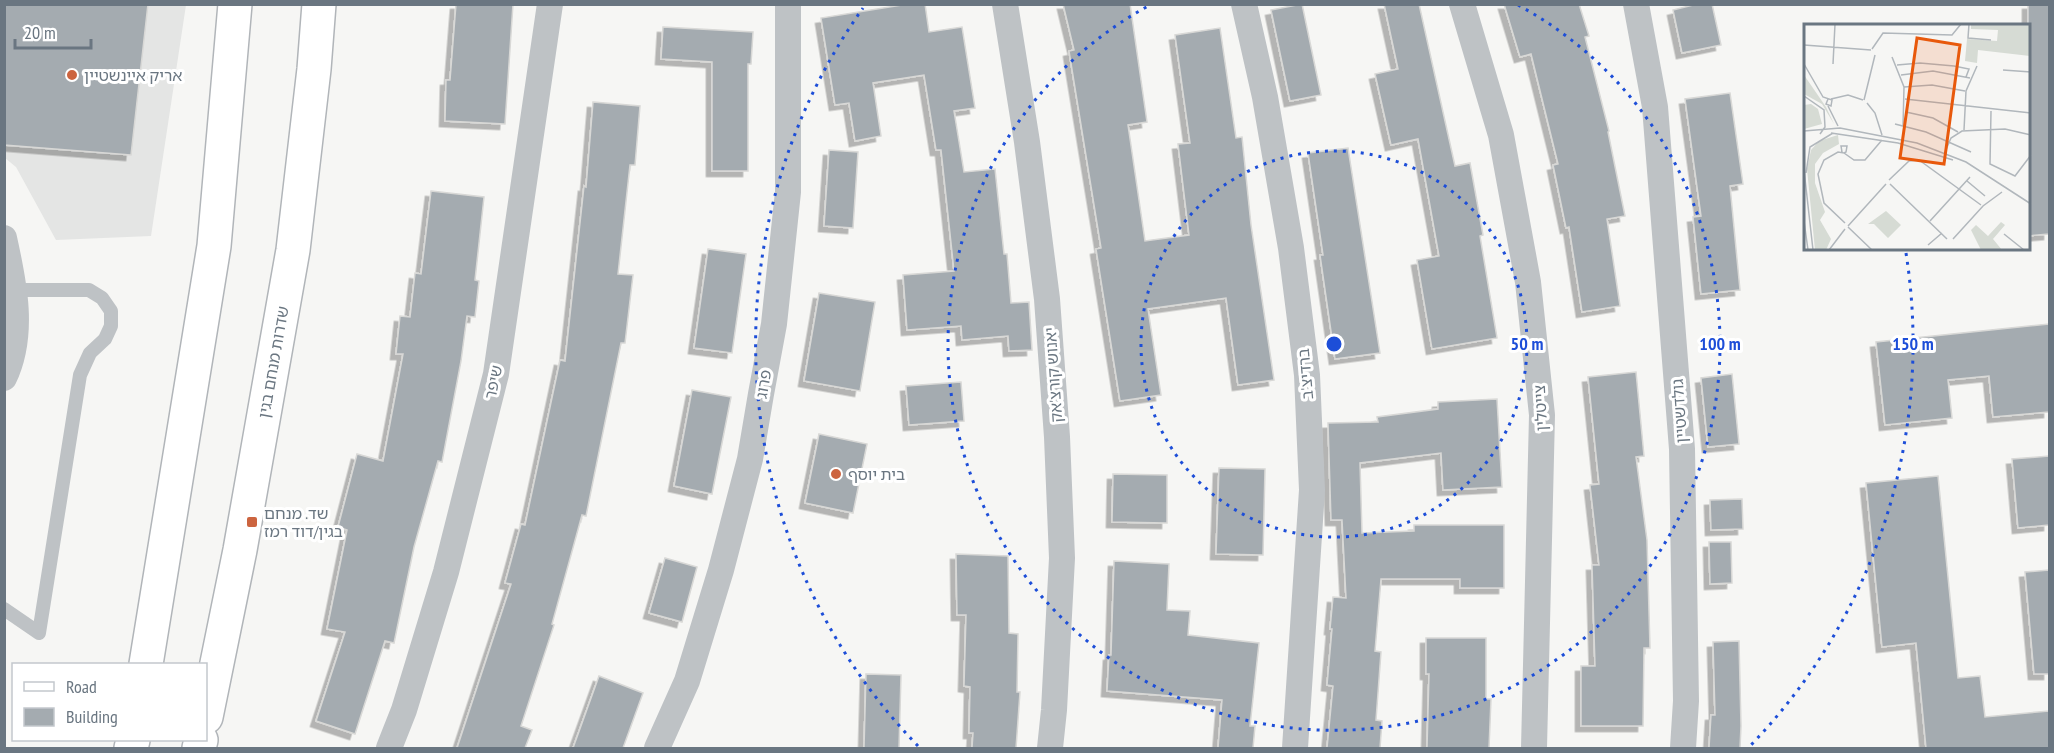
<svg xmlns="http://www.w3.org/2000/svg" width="2054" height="753" font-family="'PT Sans Narrow','Noto Sans Hebrew',sans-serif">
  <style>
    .built { fill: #e4e5e4 }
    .building { fill: #a4abb0; stroke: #d8d8d6; stroke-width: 1.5; filter: url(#shadow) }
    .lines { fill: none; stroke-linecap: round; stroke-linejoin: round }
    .secondary-casing { stroke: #b1b5b9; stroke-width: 36 }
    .service { stroke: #bec2c5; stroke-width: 14 }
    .minor { stroke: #bec2c5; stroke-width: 26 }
    .secondary { stroke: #fff; stroke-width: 33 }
    .ring { fill: none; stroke: #1d4ed8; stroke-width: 3; stroke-dasharray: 3 6 }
    .poi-dot { fill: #cc643f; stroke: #fff; stroke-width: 2 }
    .labels { text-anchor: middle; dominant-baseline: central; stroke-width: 6; stroke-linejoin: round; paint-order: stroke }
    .poi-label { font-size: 16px; fill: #6a7681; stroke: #fff; text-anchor: start }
    .street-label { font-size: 16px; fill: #6a7681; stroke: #fff }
    .inset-road { fill: none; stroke: #b1b7bc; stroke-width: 1.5 }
    .view { fill: #e8590c; fill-opacity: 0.15; stroke: #e8590c; stroke-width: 3 }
    .inset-edge { fill: none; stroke: #6a7681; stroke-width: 3 }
    .centre { fill: #1d4ed8; stroke: #fff; stroke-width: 3 }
    .ring-label { font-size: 18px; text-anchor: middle; font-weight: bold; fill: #1d4ed8; stroke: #fff; stroke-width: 6; stroke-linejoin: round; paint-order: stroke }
  </style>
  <defs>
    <filter id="shadow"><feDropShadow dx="-5.5" dy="5.5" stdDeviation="0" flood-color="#0004"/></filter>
  </defs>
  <rect width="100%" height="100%" fill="#f6f6f4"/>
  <polygon class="built" points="4,5 186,5 151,236 56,240 16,167 5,158"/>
  <g class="building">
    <polygon points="4,4 148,4 131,155 4,145"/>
    <polygon points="456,4 513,4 505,124 445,121 446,80 450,80"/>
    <polygon points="908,4 925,4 929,32 962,27 975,108 954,111 964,172 995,169 1004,254 1007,254 1011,303 1029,302 1032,350 1009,351 1008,336 962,340 961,326 907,330 903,275 954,271 941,150 936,150 924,75 873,83 881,136 855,141 849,103 835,105 821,18"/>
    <polygon points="1063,4 1130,4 1147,122 1128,125 1145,241 1189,235 1178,144 1190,143 1175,35 1220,28 1236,138 1242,137 1251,225 1274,380 1238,385 1226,298 1148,309 1161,395 1120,401 1096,249 1101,248 1069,51 1074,50"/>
    <polygon points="1302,4 1321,95 1290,101 1271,10"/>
    <polygon points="1384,4 1419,4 1455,166 1470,163 1483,235 1480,236 1497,338 1432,349 1417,260 1439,256 1418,139 1391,145 1375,74 1398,69"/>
    <polygon points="1504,4 1579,4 1589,36 1585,37 1609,131 1608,132 1625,216 1607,219 1620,306 1582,312 1569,227 1566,228 1553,165 1558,164 1531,54 1520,57"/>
    <polygon points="1697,4 1712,4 1721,45 1682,53 1673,10"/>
    <polygon points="2028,4 2049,4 2049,234 2028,236"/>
    <polygon points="663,27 753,32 751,64 748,64 748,171 712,171 712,62 661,59"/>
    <polygon points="1730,93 1743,184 1730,186 1740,290 1701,294 1693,217 1701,216 1685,99"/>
    <polygon points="593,102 640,106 635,165 630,165 618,274 633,275 625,343 621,343 586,516 582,515 552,624 554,625 521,726 532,730 525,748 457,748 511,584 505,583 521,524 525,525 560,360 565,361 584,186 586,187"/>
    <polygon points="1348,148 1380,353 1335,359 1320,255 1323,255 1308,153"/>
    <polygon points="829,150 858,152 853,228 824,226"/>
    <polygon points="431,191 484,197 475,280 479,281 475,317 467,316 461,361 442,462 438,461 414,547 394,643 385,641 355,734 316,721 345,632 327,629 347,530 338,527 357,454 383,461 403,354 396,354 400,316 410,317 415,273 421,274"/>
    <polygon points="708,249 746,254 732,353 694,348"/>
    <polygon points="819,293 875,302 860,391 804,381"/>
    <polygon points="2049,324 2049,412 1993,417 1989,376 1948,380 1952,418 1885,425 1876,342"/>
    <polygon points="1636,372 1644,456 1636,457 1647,540 1650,648 1644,648 1643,726 1581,726 1581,666 1595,666 1592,565 1599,565 1590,485 1599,484 1588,377"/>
    <polygon points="1732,374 1739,444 1708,447 1701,378"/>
    <polygon points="961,382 964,421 909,425 906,386"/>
    <polygon points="692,390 731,397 712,494 674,486"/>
    <polygon points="1497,399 1502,487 1443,490 1441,453 1360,463 1362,533 1414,531 1414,525 1504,525 1504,588 1460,588 1460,579 1381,579 1375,651 1381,652 1376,720 1382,721 1380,748 1327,748 1333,686 1327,685 1332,629 1330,629 1333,597 1346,598 1342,520 1331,520 1328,423 1378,422 1377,417 1438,409 1438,402"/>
    <polygon points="819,434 867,444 853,513 805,503"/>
    <polygon points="2049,456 2049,525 2018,528 2012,459"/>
    <polygon points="1219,468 1265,469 1263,555 1216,554"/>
    <polygon points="1113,474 1167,475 1167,523 1112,522"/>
    <polygon points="1938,476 1958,678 1980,676 1985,717 2049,711 2049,748 1926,748 1916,643 1882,647 1866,483"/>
    <polygon points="1742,499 1743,529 1711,530 1710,500"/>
    <polygon points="1709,542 1731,542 1732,583 1710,584"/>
    <polygon points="956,554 1008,556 1009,633 1018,634 1017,692 1020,692 1016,748 972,748 973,733 969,733 970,687 964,686 966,615 957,615"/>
    <polygon points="665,558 697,567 682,622 649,613"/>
    <polygon points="1114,561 1169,564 1167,610 1190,611 1188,635 1259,643 1250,726 1255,726 1253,748 1218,748 1222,700 1107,691 1109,655 1111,655"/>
    <polygon points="2049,570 2049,674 2034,674 2025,572"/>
    <polygon points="1426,638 1486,638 1486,699 1491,699 1489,748 1427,748 1429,674 1426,674"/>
    <polygon points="1739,641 1741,726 1740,748 1709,748 1711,715 1715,715 1713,642"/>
    <polygon points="866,674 901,675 899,748 864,748"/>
    <polygon points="599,676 643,693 623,748 573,748"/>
  </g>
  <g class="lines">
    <g class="secondary-casing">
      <g id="secondary">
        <polyline points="146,664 214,246 235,4"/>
        <polyline points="206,717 240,550 293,250 314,69 319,4"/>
        <polyline points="131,748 133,740"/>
        <polyline points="199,748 201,740"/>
      </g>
    </g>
    <polyline class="service" points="4,609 39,633 80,375 90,353 105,339 111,326 111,311 102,298 89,290 15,290"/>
    <g class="minor">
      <polyline points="1005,4 1027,142 1047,299 1057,437 1062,558 1054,710 1050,748"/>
      <polyline points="1244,4 1265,97 1291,248 1307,375 1312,490 1295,748"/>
      <polyline points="1462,4 1501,135 1528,282 1542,415 1534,748"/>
      <polyline points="1636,4 1655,107 1682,449 1686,701 1683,748"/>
      <path d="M4 238C14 283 25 334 4 378"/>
      <polyline points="389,748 404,710 446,572 496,374 550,4"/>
      <polyline points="657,748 687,681 721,570 750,459 761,394 774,324 788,192 788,4"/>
    </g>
    <use href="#secondary" class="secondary"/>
  </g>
  <g class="ring">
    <circle cx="1334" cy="344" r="193"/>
    <path d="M1518 5A386 386 0 1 1 1150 5"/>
    <path d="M918 746A579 579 0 0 1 863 8M1906 253A579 579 0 0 1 1750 746"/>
  </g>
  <g class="poi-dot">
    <circle cx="72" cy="75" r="6"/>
    <circle cx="836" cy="474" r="6"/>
    <rect x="246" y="516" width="12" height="12" rx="3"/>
  </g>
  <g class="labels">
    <g class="poi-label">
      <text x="84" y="75">אריק איינשטיין</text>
      <text x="848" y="474">בית יוסף</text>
      <text x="264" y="513">שד. מנחם<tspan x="264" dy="18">בגין/דוד רמז</tspan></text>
    </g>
    <g class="street-label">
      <text transform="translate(273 362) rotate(-80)">שדרות מנחם בגין</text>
      <text transform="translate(1305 374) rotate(-95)">ברדיצ'ב</text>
      <text transform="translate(1053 375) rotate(-94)">יאנוש קורצ'אק</text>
      <text transform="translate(493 382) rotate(-78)">שיפר</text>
      <text transform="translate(763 384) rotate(-80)">פרוג</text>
      <text transform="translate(1540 408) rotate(-93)">צייטלין</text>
      <text transform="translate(1679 411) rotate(-94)">גולדשטיין</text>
    </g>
  </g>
  <g transform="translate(1804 24)">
    <rect width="226" height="226" fill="#f6f6f4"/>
    <path d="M167 0H226V32L174 26 173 39 161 37 163 15 193 17 194 6 167 5ZM0 51 22 83 30 100 18 80 0 70ZM7 80 14 85 18 100 0 105V81ZM34 111 35 120 19 129 11 140V159L21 188 16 196 27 215 22 226H11L3 145 7 126 15 117ZM82 187 97 201 84 214 70 200H64ZM197 198 201 201 189 215 198 226H177L167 206 172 201 184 212Z" fill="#d6dbd4"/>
    <path class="inset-road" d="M165 0 164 14 187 16M0 21 67 26M68 25 79 9 148 11 157 0M88 33 100 63 99 102M0 40 19 73 28 76 27 82 22 80 24 75M29 40 31 0M93 41 116 39 150 42 165 45 162 53M199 46 227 48M97 51 129 47 166 54M100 63 128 61 161 67M0 72 20 86 21 103 16 110M27 75 44 71 59 76M101 75 227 89M60 76 71 31M63 79 71 89 78 111M24 82 34 102M187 87 186 140 211 152 227 131M102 88 129 94 154 108M91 100 122 108 167 128M160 106 162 67 173 42M0 107 36 104 113 119 162 138 227 180M27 109 94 119 149 136M38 128 37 122H43L42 128 40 129 34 128 20 136 14 150 20 179 41 199M141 128 147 114 158 107 201 105 227 111M40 129 50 136H61L78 116M0 146 9 226M2 149 6 123 29 109M85 156 105 137 115 136 177 181M163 157 181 172M86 160 143 215M0 197 4 226M126 197 166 153M44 202 82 160M44 203 68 226M200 210 220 226M149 215 179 182 198 168M124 221 138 209M25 226 41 205"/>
    <path class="view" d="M113 14 156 21 140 140 96 134Z"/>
    <rect width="226" height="226" class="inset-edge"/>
  </g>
  <circle cx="1334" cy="344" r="9" class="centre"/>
  <g class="ring-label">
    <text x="1527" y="350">50 m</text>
    <text x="1720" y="350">100 m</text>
    <text x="1913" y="350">150 m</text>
  </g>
  <rect width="2054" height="753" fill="none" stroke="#6a7681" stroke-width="12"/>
  <rect x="12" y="663" width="195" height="78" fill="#ffffff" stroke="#c3c8cd" stroke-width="1.5"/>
  <rect x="24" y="682" width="30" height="9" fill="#ffffff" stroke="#c3c8cd" stroke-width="1.5"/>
  <text x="66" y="693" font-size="18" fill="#6a7681">Road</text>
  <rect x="24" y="708" width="30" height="18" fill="#a4abb0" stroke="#c3c8cd" stroke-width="1.5"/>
  <text x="66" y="723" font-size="18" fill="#6a7681">Building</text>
  <path d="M15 39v9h76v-9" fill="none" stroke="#6a7681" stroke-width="3"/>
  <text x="24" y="39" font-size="18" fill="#6a7681" stroke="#ffffff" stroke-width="4.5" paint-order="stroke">20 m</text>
</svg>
